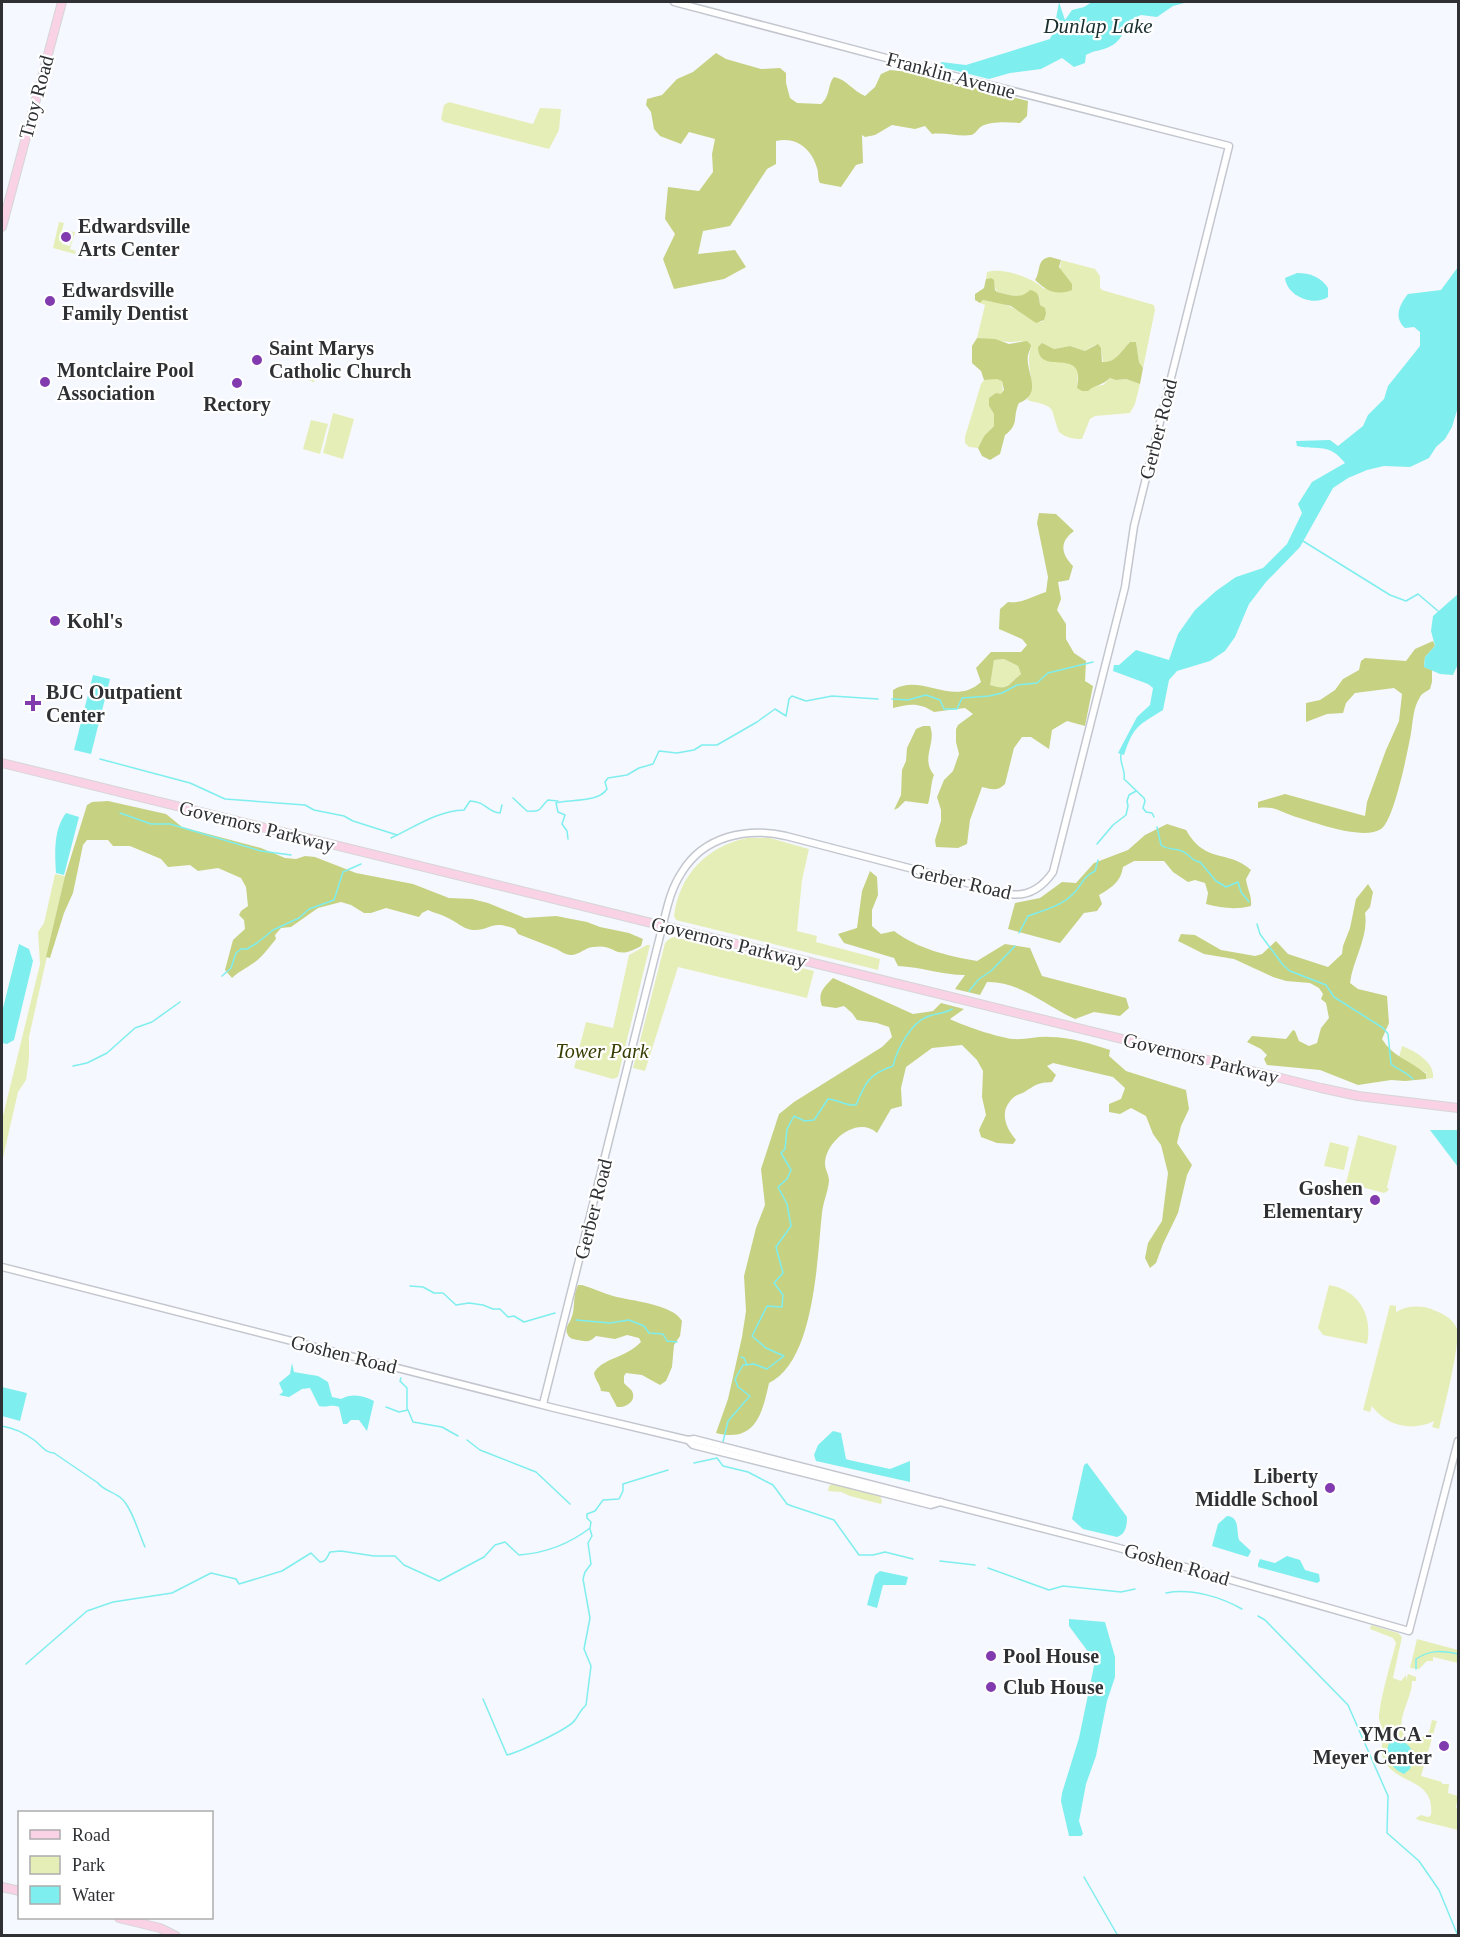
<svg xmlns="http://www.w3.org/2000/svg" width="1460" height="1937" font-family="'Times New Roman',serif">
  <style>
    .green { fill: #e6eeb7 }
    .forest { fill: #c6d182; fill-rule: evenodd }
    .water { fill: #7feeee }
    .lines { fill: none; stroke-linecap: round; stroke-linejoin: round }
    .stream { stroke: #7feeee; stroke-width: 1.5 }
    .minor-casing { stroke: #c3c6ce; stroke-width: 9 }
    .major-casing { stroke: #d5d6d6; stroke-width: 10 }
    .minor { stroke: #fff; stroke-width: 6 }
    .major { stroke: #f9d2e5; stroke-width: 8 }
    .poi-dot { fill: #823bae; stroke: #fff; stroke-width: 2 }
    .labels { text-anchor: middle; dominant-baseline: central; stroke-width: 4.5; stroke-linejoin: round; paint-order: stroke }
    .street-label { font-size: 20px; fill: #2f3033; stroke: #fff }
    .poi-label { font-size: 20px; font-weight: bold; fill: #2f3033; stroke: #fff; text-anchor: start }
    .park-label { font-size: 20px; font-style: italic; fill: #373c00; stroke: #fff }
    .water-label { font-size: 21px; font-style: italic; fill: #1a2f2f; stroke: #fff }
  </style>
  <rect width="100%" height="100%" fill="#f5f8ff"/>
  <g class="green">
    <polygon points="449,102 533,124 540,108 561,109 559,130 549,149 444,122 441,119 444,105"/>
    <polygon points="59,222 64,223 59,241 63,242 62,244 70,246 73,233 69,231 75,232 70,249 76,251 75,254 53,248"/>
    <path d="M1061 260 1095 269 1100 276V288L1102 290 1154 305 1155 310 1143 368 1139 362 1136 342H1130C1121 351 1117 363 1103 362L1101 348 1095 345 1085 351 1070 346 1054 349 1041 343 1075 366 1078 371 1077 388 1103 385 1110 378 1116 380 1126 379 1140 384 1135 404 1130 413 1095 416 1090 419 1082 439C1073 439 1066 438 1059 432 1049 405 1058 408 1027 400 1038 383 1024 365 1031 348L1021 341C1006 344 992 339 977 338L985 305 980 303 983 300C992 302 1003 303 1011 307 1023 312 1029 320 1042 322L1046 314 1040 305 1039 296 1018 297 997 292 991 278 986 279 987 272C1003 267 1033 278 1044 289L1060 270Z"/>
    <polygon points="289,366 316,373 314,382 287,374"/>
    <polygon points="997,378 1002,381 1003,393 989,406 994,414 994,426 984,436 978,448 969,447 965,443 965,437 981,384 984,380"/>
    <polygon points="333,413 354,419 343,459 323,453"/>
    <polygon points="311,420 328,424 320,454 303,449"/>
    <path d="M1004 659 1018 666 1021 674C1007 685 1009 691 989 685L994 660Z"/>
    <path d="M747 838H770L809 849 802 880 797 931 817 936 816 942 880 959 878 970 676 920 674 916C679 875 707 846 747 838Z"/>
    <polygon points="55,874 65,876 29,1037 29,1059 26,1080 18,1092 2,1162 2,1120 40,964 38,932 44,923"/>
    <polygon points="674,937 814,971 807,998 678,967 645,1071 633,1068 665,943 669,939"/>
    <polygon points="647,945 650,945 618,1077 613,1079 574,1068 586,1022 613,1028 629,955"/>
    <path d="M1402 1046C1415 1051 1435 1062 1433 1078L1426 1079V1073L1399 1057Z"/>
    <polygon points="1358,1135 1397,1146 1387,1187 1389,1190 1384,1193 1346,1183"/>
    <polygon points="1330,1142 1349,1147 1344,1170 1324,1166"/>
    <path d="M1329 1285C1359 1290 1373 1316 1367 1344L1323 1335 1318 1328Z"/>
    <path d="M1390 1305 1396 1306V1312C1408 1305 1423 1305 1436 1311 1444 1314 1454 1320 1457 1329 1460 1347 1444 1408 1439 1429L1432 1427 1434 1421C1412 1432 1386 1426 1372 1406L1370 1412 1363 1410Z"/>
    <polygon points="833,1483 880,1495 882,1501 881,1504 850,1496 841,1492 828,1491 829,1486"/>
    <path d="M1371 1625 1398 1633 1402 1637 1393 1678 1401 1681 1406 1675V1680L1408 1674 1416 1677V1681H1412C1413 1699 1390 1726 1409 1740L1418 1741 1429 1732 1432 1720 1437 1721 1421 1776 1442 1782V1784H1449L1448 1793 1458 1796 1456 1808 1458 1809V1830L1418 1820 1416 1818 1421 1815 1428 1817 1431 1815C1435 1775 1392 1787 1382 1755 1380 1747 1384 1741 1383 1733 1383 1727 1378 1722 1379 1715 1382 1691 1390 1666 1396 1643L1393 1638 1370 1629Z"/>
    <polygon points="1417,1639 1458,1650 1458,1663 1433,1657 1433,1661 1427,1661 1419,1669 1410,1668"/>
  </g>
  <g class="forest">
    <path d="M716 53 726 59 761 69 780 68 786 73V83L790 98 797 103 821 104C831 96 827 85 834 77 846 79 853 91 865 96L875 87 881 74 890 70 910 72 1028 101 1027 116 1020 123C1008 122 992 121 982 126 977 129 976 134 971 135 959 137 945 132 932 134L925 126 915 129 892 125 875 135 865 137 862 135 863 163 856 165 841 187 820 183C817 177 819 174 817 168 812 149 796 136 776 141V164L767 169 730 226 703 231 698 254 735 250 746 267 724 279 674 289 663 259 675 234 665 219 668 187 699 191 713 172 712 154 715 139 689 132 681 144 660 136 654 129 651 112 646 105 647 99 662 95 677 79 693 72Z"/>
    <path d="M1050 257 1061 260 1059 267 1072 284V290C1056 296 1047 291 1035 280 1041 272 1036 259 1050 257Z"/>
    <path d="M991 278 994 280 995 290 997 292C1010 295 1020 300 1030 290 1039 292 1039 296 1040 305L1045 308 1046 314 1044 320 1036 323 1011 306 983 300 980 303 975 300V294L984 288 986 279Z"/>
    <path d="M977 338 995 339 1009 344 1027 341 1031 345C1031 348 1029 351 1028 355 1025 372 1044 393 1019 403 1012 417 1020 424 1005 435L1000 454 990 460 982 456 978 448 984 436 994 426V414L989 406V398L996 393 1001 394 1004 390 1002 381 997 379 984 380 981 371 972 363V346Z"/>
    <path d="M1130 342H1136L1139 362 1143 368 1140 384 1126 379 1116 380 1110 378C1102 386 1094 385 1088 391H1082L1077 388C1087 344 1038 378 1038 347L1042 343 1054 349 1070 346 1085 351 1098 344 1101 348 1102 362C1116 363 1121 351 1130 342Z"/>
    <path d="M1039 513 1056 514 1074 531C1059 542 1061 554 1073 566L1069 580 1058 582 1061 599 1057 610 1066 624V639L1074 653 1086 661 1085 681 1093 686 1085 726 1067 721 1052 730 1049 749 1031 737H1022L1014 748 1005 784C997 792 991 789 982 787L970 820 967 844 958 848 936 847 935 840 941 821V810L937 797 944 780 953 771 959 754 956 742V729L958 725 973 714 965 708 934 712C919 702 909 704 893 708V690C921 672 953 708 981 682L976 668 991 652H1021L1027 645 1022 639 999 629 1000 609 1008 602C1021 604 1033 596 1046 592L1048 577 1037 523ZM1004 659 1018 666 1021 674C1007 685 1009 691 990 685L994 660Z"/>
    <path d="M1433 641 1435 646 1425 657 1424 667 1432 670V682L1430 689C1426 692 1422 693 1420 697 1413 708 1413 721 1411 733 1408 750 1394 821 1381 829 1363 841 1313 822 1293 816 1278 811 1275 806 1258 808V802L1285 794 1365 816 1367 802 1386 750 1399 721 1402 694 1394 688 1355 693 1346 703 1343 713 1327 714 1306 722V703L1320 700 1335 690 1343 679 1359 670 1361 661 1365 658 1406 661 1415 649Z"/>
    <path d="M923 726H930C937 743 920 758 934 775 931 781 931 795 928 804L905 801 898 808 894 810 901 795 902 770 906 761 907 748 916 729Z"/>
    <path d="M108 801 166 814 182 827 261 848 285 858 296 859 305 856 315 857 356 873 413 884 449 898 472 899 488 903 525 918 556 916 587 922 600 927 629 933 643 939 641 946C613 962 618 943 593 947 583 948 577 958 566 954 562 953 558 949 554 948 542 943 530 939 518 934L515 929C491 919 491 931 472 930 461 928 456 921 446 917 440 914 434 913 428 910L422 913 419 917 386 908 371 913H364L351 905 341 902 318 908 291 927 281 928 275 935 276 939C269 947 262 958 252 964 245 969 238 972 232 978L225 970 233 940 245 929 244 920 239 915 241 911 248 906 246 887 241 878 218 868 198 871 190 865 168 867 161 859 130 846H113L108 840H87L83 845 73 893 64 913 50 958 46 957 65 876 87 805 92 802Z"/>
    <path d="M1167 824 1186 830C1206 865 1228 849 1251 870L1246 879C1247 889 1252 895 1251 906 1235 910 1222 908 1206 904L1208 893 1205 883 1195 880 1188 882 1173 872 1164 861H1134L1123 867C1121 882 1111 888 1099 895L1102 904 1097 911 1084 913 1060 943 1008 929 1015 903 1040 898 1062 882 1076 883 1094 863 1128 850 1145 835Z"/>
    <path d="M870 871 877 877 878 895 872 910V926L881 934 894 931C918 949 948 956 977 961L1005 944 1030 948 1042 976 1126 998 1129 1008 1120 1016 1094 1012 1075 1019C1046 1006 1020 981 987 982L980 995 955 989 965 975C943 975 921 967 898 966L894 958 844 943 838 934 857 928 862 891Z"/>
    <path d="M1368 884 1373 892 1370 907 1365 913C1369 937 1353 959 1350 983L1358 989 1387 996 1389 1023 1382 1039C1394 1058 1410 1060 1426 1074V1079L1405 1081 1391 1080 1358 1085 1320 1070 1267 1065 1264 1059 1267 1055 1261 1049 1247 1042 1252 1036 1286 1039 1293 1030 1295 1031 1299 1041 1309 1046 1317 1043 1321 1028 1329 1018 1326 1003 1321 999 1323 994 1319 988 1310 983 1286 981 1273 977 1234 959 1204 954 1178 941 1181 934 1195 935 1221 950 1255 956 1262 954 1276 941 1288 954 1328 967 1342 954 1343 946 1350 928 1356 899Z"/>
    <path d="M833 978 913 1014 933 1011 941 1003 964 1009 950 1019C961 1025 1000 1038 1013 1039 1025 1040 1038 1036 1050 1037 1070 1037 1092 1044 1110 1050L1109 1056 1126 1071 1186 1090 1189 1109 1181 1126 1177 1143 1192 1165 1187 1175 1178 1213 1163 1244 1156 1263 1150 1268 1145 1258 1148 1243 1162 1221 1168 1173 1161 1145 1153 1134 1146 1116 1131 1108 1120 1114 1109 1112V1104L1121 1099 1125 1088 1113 1077 1053 1063 1047 1066 1056 1075 1052 1082C1038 1083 1037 1084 1026 1091 1022 1094 1017 1094 1013 1098 999 1111 1005 1127 1016 1140L1013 1144 997 1143 981 1137 979 1130 986 1115 982 1097 983 1071 977 1060 962 1045 932 1048 906 1067 901 1088 902 1106 891 1109 877 1133C858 1115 825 1141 825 1164 825 1169 829 1175 829 1181 828 1192 823 1202 822 1213 817 1258 815 1361 769 1383 762 1415 755 1443 716 1433L728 1399 742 1337 746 1311 744 1276 756 1228 765 1205 761 1169 779 1114 794 1102 882 1047 892 1037 889 1027 877 1023 857 1020 852 1013 844 1006 836 1008 822 1006C817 993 824 987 833 978Z"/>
    <path d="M578 1285H582C592 1288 603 1293 613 1296 631 1301 673 1304 682 1321L680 1336 674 1345 672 1367 666 1381 660 1385 642 1375 626 1373 624 1376V1383C626 1386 630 1388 632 1391 637 1401 626 1408 617 1407L609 1392 601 1391C600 1384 595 1380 594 1373 602 1358 626 1358 641 1342L639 1338 627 1335 615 1339 596 1336C590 1342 587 1342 578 1340 573 1339 569 1339 567 1333 565 1327 569 1324 571 1319 576 1308 572 1296 578 1285Z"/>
  </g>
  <g class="water">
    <path d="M1059 2 1065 20 1072 10 1084 7 1092 2H1188L1173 6 1157 17 1141 15 1130 20C1125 30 1120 43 1109 47 1101 51 1094 50 1086 55L1085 63 1074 67 1062 58 1041 69 1010 73 989 79 941 67V62L966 65 1050 39 1054 30Z"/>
    <path d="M1458 267V407L1452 427 1445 439 1436 447 1429 458 1410 467 1384 466 1367 470 1348 478 1333 488 1300 547 1266 582 1249 604 1235 637 1225 651 1210 661 1177 671 1169 680 1163 710C1138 726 1134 725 1124 755L1118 753 1137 717 1150 705 1153 688 1148 684 1113 671 1114 665H1119L1136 650 1169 660 1178 634 1195 610 1216 591 1236 577 1263 568 1287 544 1302 513 1298 504 1312 482 1345 463C1328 442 1320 451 1297 446L1296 441 1330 440 1338 446 1363 426 1368 415 1384 399 1388 386 1420 346V332L1414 327 1405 328C1393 317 1400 304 1408 294L1441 290Z"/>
    <path d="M1297 273C1310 273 1321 277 1328 288V297C1313 307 1287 296 1285 278Z"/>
    <polygon points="1458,594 1458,664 1453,675 1440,674 1424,667 1425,657 1435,646 1431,631 1433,616"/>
    <polygon points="93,675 110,679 91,754 74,750"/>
    <path d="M66 813 79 817 64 875 56 873C55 854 53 830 66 813Z"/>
    <polygon points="19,944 29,949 33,961 14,1040 7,1044 2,1043 2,1012"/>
    <polygon points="1430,1130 1458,1130 1458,1167"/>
    <path d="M292 1363 294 1372 318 1376 328 1382 332 1397 341 1399C352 1393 363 1395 374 1401L367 1431 359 1420H351L347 1424H343L339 1407C329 1404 327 1408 319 1406L310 1388 302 1389 289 1397 279 1395 283 1392 279 1383 290 1374Z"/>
    <polygon points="2,1387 27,1393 20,1421 2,1416"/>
    <polygon points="833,1431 841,1433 846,1459 849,1460 890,1469 910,1461 910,1482 816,1461 814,1455 818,1445"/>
    <path d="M1087 1463 1127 1517C1127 1525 1126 1534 1117 1537L1083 1529 1072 1519 1084 1465Z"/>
    <path d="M1227 1516C1240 1517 1236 1530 1239 1540L1251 1551 1248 1557 1212 1546 1218 1524Z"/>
    <polygon points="1287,1556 1300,1560 1305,1570 1319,1574 1320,1581 1317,1583 1258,1567 1258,1564 1260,1559 1275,1563"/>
    <polygon points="880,1571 908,1577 906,1585 883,1585 877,1608 867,1605 875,1575"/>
    <polygon points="1069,1619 1105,1622 1115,1657 1115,1677 1107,1701 1096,1756 1086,1784 1079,1821 1083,1834 1081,1836 1069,1836 1061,1801 1062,1793 1079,1738 1094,1666 1092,1657 1069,1626"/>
    <path d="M1395 1735 1409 1746 1414 1754 1410 1769 1404 1774C1387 1767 1381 1749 1395 1735Z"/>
  </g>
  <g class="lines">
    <g class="stream">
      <polyline points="1303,541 1390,595 1406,601 1418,594 1438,611"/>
      <polyline points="892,699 908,700 926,695 940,700 944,709 957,709 962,698 989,696 1002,693 1017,685 1037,683 1048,673 1093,662"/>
      <path d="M1121 754C1119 763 1126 770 1124 779L1144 798 1145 801 1143 808 1146 812 1152 813 1154 817"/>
      <polyline points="100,759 190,783 225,799 305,805 314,810 344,816 353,821 397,835"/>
      <path d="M513 798 527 811C543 812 538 809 548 800L558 801"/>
      <polyline points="120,813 151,824 170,824 261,851 291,855"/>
      <path d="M1157 827 1161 845C1168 850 1174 848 1182 851 1190 854 1191 861 1200 862L1216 881 1226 887 1238 882 1241 892 1249 902"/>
      <path d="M391 838C415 827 437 811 464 810L470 801C487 802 487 812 500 813L502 805"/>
      <path d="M568 839 567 831 562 824 565 815 558 812 556 803C570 799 598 803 607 789L605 782 608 778 627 775 639 768 653 764 659 751 677 753 694 750 702 745H717L757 722 775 709 786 716 789 699 792 696 806 701 832 696 878 699"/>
      <polyline points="1097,844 1113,825 1126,815 1128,806 1127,801 1129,795 1136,791"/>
      <path d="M1257 924 1260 934 1283 965 1290 971 1326 985 1334 997 1383 1028 1388 1034 1391 1064C1398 1070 1407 1072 1413 1079"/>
      <path d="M1019 933 1028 916C1042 911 1061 906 1072 895 1083 885 1081 878 1095 871L1098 860"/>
      <polyline points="222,976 231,968 236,953 241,949 247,949 257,943 273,930 299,918 309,909 334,900 343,872 361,864"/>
      <polyline points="969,991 979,979 991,971 1015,946"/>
      <polyline points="73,1066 87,1063 107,1053 135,1028 152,1022 180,1002"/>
      <polyline points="410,1286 423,1287 434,1293 443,1293 456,1305 469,1303 483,1305 493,1309 500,1309 508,1317 514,1316 524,1322 555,1313"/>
      <polyline points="576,1320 610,1323 629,1320 644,1326 649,1333 663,1334 667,1341 677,1342"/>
      <polyline points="741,1357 744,1358 747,1365"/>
      <polyline points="401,1378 400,1381 407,1388 407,1410"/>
      <polyline points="386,1407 399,1412 408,1410 413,1422 442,1427 458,1436"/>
      <path d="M2 1426C14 1428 23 1432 34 1440 41 1445 45 1453 54 1453L98 1483C104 1491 115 1492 122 1499 132 1508 139 1534 145 1547"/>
      <polyline points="467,1440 480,1450 536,1472 570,1504"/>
      <path d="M723 1442 728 1421 750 1396 738 1387 735 1379 743 1365 754 1364 767 1369 784 1356 766 1348 752 1336 767 1306 782 1307 783 1295 774 1283 783 1273 776 1247 791 1226 787 1204 778 1187 787 1179 791 1170 781 1153 785 1149 787 1129 794 1116 805 1121 814 1120 828 1099C839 1100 846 1106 856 1105 865 1083 869 1074 893 1066 897 1049 911 1022 929 1016 937 1013 944 1014 952 1009"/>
      <polyline points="694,1463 717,1458 723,1466 748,1472 773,1485 787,1504 792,1506 834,1520 859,1555 873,1555 885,1552 913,1559"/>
      <polyline points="940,1561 975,1565"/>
      <polyline points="988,1568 1049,1590 1063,1586 1121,1592 1135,1589"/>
      <path d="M1166 1593C1191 1588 1221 1597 1242 1609"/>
      <polyline points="1258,1616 1265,1620 1348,1705 1388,1796 1387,1833 1419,1861 1439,1890 1458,1936"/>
      <path d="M26 1664 87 1611 113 1602 172 1593 211 1573 236 1579 239 1584 282 1571 311 1553 320 1562C326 1562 327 1557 330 1552L341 1551 374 1556H395L404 1565 439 1581 484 1557 495 1545 505 1542 519 1555C546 1553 568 1545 590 1528L591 1522 587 1518V1514L595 1511 603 1500 619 1499 623 1491V1484L668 1470"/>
      <path d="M1416 1669V1659C1431 1649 1442 1651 1458 1654"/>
      <path d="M483 1699 507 1755C519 1752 569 1729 575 1720 579 1715 580 1710 586 1705L591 1666 584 1649 590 1618 583 1579 585 1572 591 1564 588 1543 592 1536 590 1529"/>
      <polyline points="1084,1877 1118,1936"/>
    </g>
    <g class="minor-casing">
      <g id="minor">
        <polyline points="2,1267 554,1408 688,1440 694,1439 1119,1548 1409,1631 1458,1441"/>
        <path d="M543 1404 664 920C668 903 672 887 682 872 704 836 747 827 786 836L1009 894C1028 897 1042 888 1053 872L1125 587 1134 526 1229 146 962 78 674 2"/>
        <polyline points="688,1440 693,1445 931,1505 941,1502"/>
      </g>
    </g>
    <g class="major-casing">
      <g id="major">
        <polyline points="2,227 62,2"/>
        <polyline points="2,763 1321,1088 1358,1096 1458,1108"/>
        <polyline points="2,1887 20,1891"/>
        <polyline points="119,1918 160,1928 176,1936"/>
      </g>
    </g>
    <use href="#minor" class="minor"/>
    <use href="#major" class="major"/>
  </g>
  <g class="poi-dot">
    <circle cx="66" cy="237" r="6"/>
    <circle cx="50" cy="301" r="6"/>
    <circle cx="257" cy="360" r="6"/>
    <circle cx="45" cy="382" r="6"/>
    <circle cx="237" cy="383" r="6"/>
    <circle cx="55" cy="621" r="6"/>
    <path d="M30 694h6v6h6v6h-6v6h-6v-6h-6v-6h6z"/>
    <circle cx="1375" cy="1200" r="6"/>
    <circle cx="1330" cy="1488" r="6"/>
    <circle cx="991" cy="1656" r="6"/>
    <circle cx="991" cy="1687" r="6"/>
    <circle cx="1444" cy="1746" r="6"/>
  </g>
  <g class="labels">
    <g class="street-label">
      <text transform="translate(951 75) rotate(15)">Franklin Avenue</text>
      <text transform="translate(36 97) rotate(-75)">Troy Road</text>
      <text transform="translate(1158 429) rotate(-76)">Gerber Road</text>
      <text transform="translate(257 826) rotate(14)">Governors Parkway</text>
      <text transform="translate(961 881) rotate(13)">Gerber Road</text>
      <text transform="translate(729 942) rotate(14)">Governors Parkway</text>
      <text transform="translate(1201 1058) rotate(14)">Governors Parkway</text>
      <text transform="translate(593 1209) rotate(-76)">Gerber Road</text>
      <text transform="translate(344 1354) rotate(14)">Goshen Road</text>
      <text transform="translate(1177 1564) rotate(16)">Goshen Road</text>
    </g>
    <g class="poi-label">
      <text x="78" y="226">Edwardsville<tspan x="78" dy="23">Arts Center</tspan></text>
      <text x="62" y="290">Edwardsville<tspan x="62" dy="23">Family Dentist</tspan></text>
      <text x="269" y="348">Saint Marys<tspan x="269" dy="23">Catholic Church</tspan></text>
      <text x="57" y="370">Montclaire Pool<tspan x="57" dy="23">Association</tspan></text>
      <text x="237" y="404" text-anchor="middle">Rectory</text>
      <text x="67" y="621">Kohl's</text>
      <text x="46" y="692">BJC Outpatient<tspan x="46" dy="23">Center</tspan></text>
      <text x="1363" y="1188" text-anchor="end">Goshen<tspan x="1363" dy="23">Elementary</tspan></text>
      <text x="1318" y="1476" text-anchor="end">Liberty<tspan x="1318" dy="23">Middle School</tspan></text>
      <text x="1003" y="1656">Pool House</text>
      <text x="1003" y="1687">Club House</text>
      <text x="1432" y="1734" text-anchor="end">YMCA -<tspan x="1432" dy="23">Meyer Center</tspan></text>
    </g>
    <g class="park-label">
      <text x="602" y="1051">Tower Park</text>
    </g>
    <g class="water-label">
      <text x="1098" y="26">Dunlap Lake</text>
    </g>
  </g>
  <rect width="1460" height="1937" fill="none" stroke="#2f3033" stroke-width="6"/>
  <rect x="18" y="1811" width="195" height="108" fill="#ffffff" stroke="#acacad" stroke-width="1.5"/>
  <rect x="30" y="1830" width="30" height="9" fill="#f9d2e5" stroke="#acacad" stroke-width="1.5"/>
  <text x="72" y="1841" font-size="18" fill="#2f3033">Road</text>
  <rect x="30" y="1856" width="30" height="18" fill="#e6eeb7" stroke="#acacad" stroke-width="1.5"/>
  <text x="72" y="1871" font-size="18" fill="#2f3033">Park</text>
  <rect x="30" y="1886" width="30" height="18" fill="#7feeee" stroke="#acacad" stroke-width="1.5"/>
  <text x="72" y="1901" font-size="18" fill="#2f3033">Water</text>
</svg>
